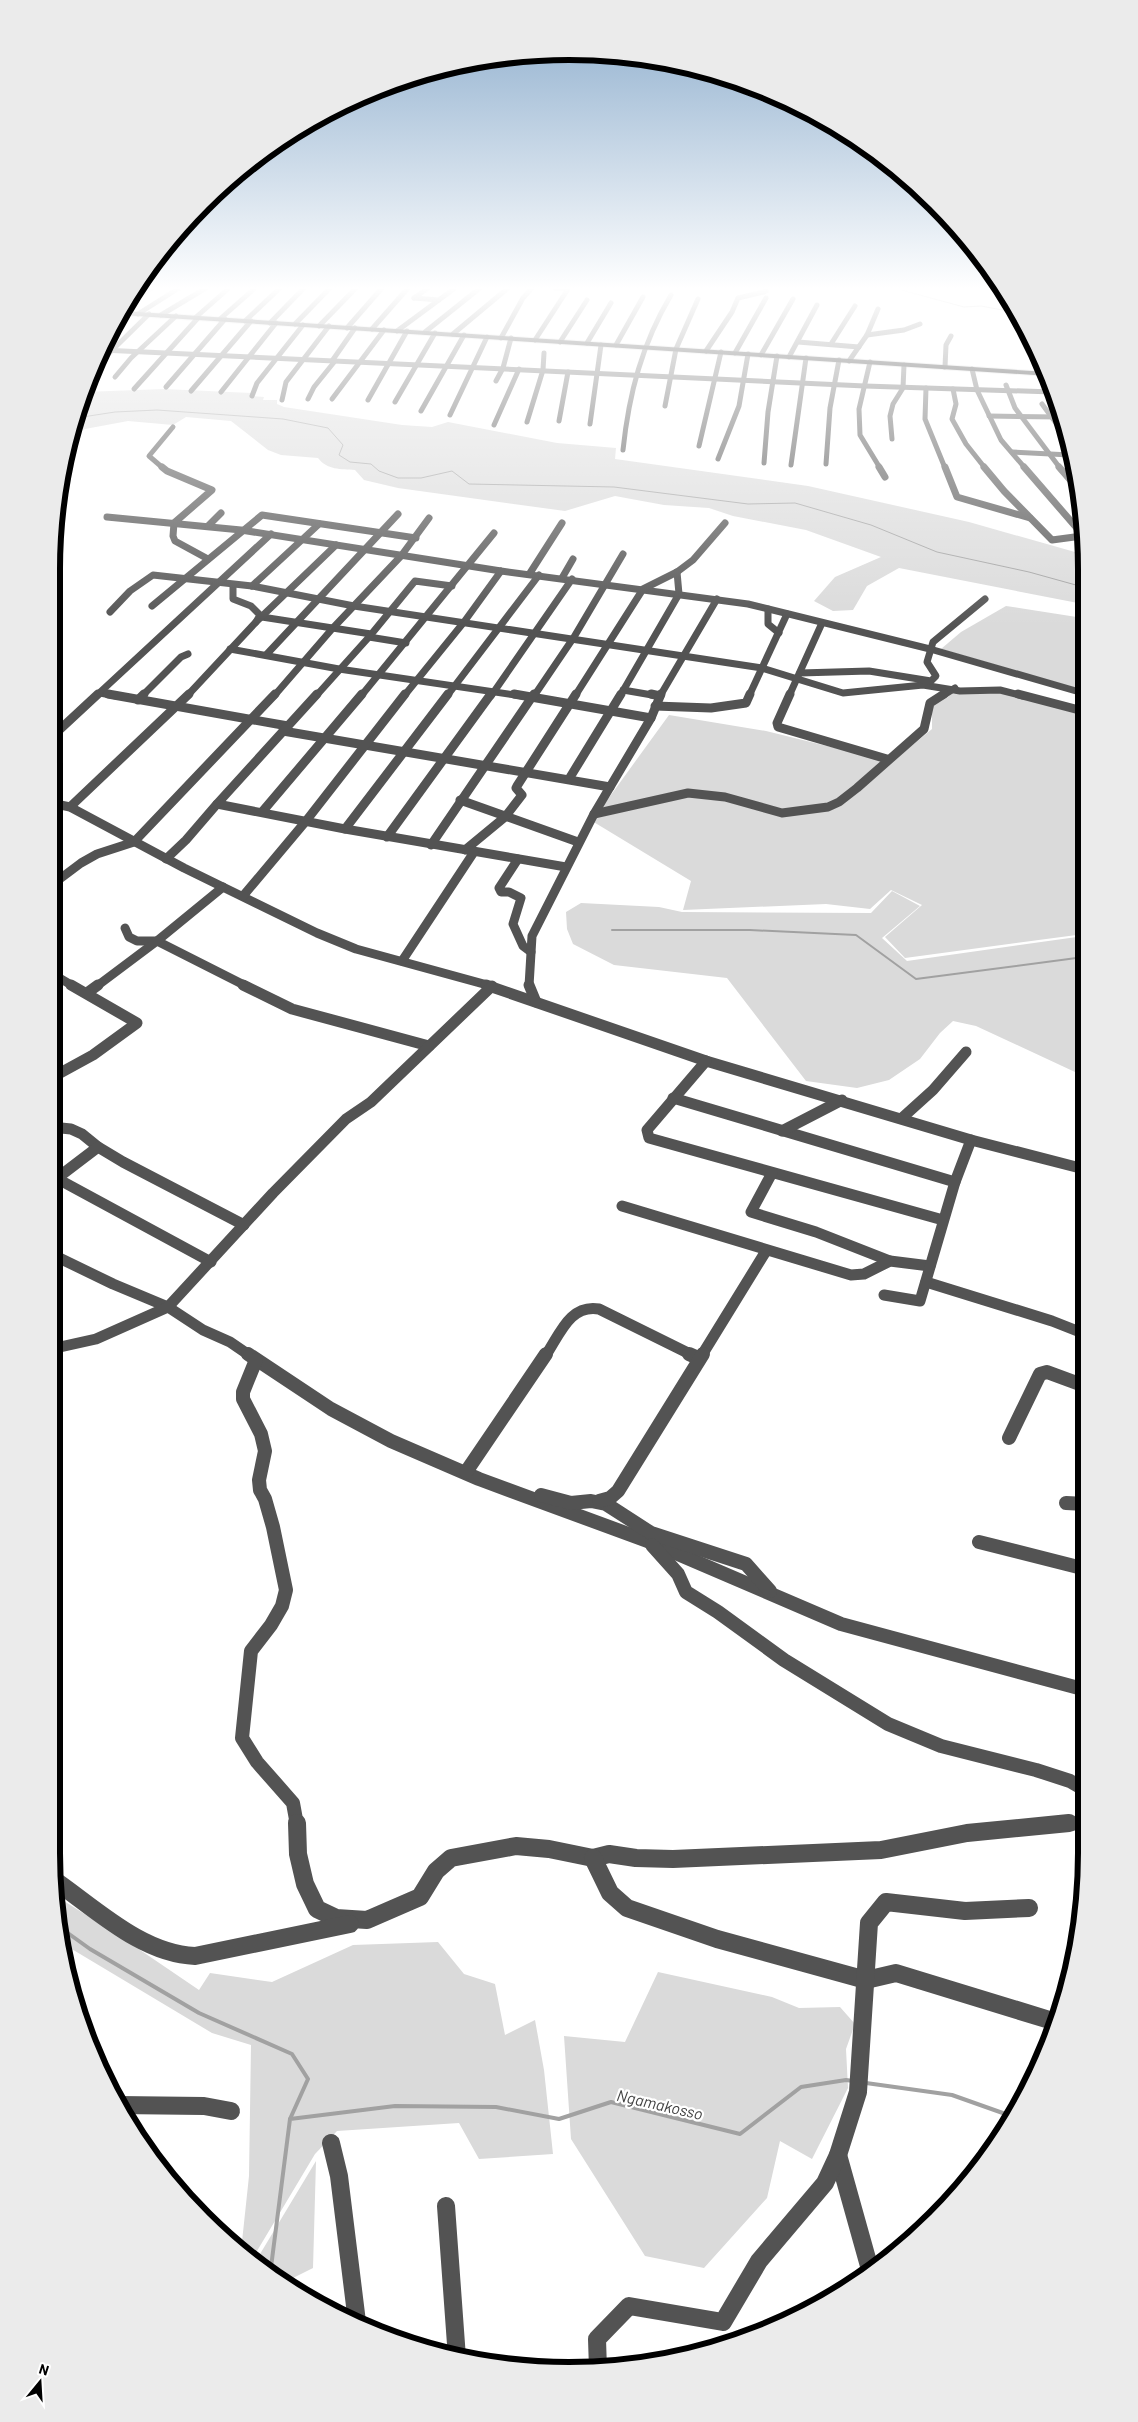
<svg xmlns="http://www.w3.org/2000/svg" width="1138" height="2422" font-family="Barlow,sans-serif">
  <style>
    .green { fill: #dadada }
    .lines { fill: none; stroke-linecap: round; stroke-linejoin: round }
    .stream-far2 { stroke: #a1a1a1; stroke-width: 1 }
    .stream-far1 { stroke: #a1a1a1; stroke-width: 2 }
    .stream { stroke: #a1a1a1; stroke-width: 4 }
    .highway-casing { stroke: #dbdbdb; stroke-width: 2 }
    .minor-far5 { stroke: #535353; stroke-width: 5 }
    .minor-far4 { stroke: #535353; stroke-width: 7 }
    .minor-far3 { stroke: #535353; stroke-width: 9 }
    .minor-far2 { stroke: #535353; stroke-width: 11 }
    .minor-far1 { stroke: #535353; stroke-width: 14 }
    .minor { stroke: #535353; stroke-width: 18 }
    .highway { fill: #000; fill-rule: evenodd }
    .labels { text-anchor: middle; dominant-baseline: central; stroke-width: 4.5; stroke-linejoin: round; paint-order: stroke }
    .near-water-label { font-size: 16px; font-style: italic; fill: #424242; stroke: #fff }
    .rim { fill: none; stroke: #000; stroke-width: 6 }
  </style>
  <rect width="100%" height="100%" fill="#fff"/>
  <g class="green">
    <path d="M164 389 251 393 250 396 264 397 263 400H277V404L284 407 402 425 432 427 448 422 557 443 616 448 615 459 808 486 969 522 1082 554 1083 604 899 568 867 586 853 610 833 611 814 601 835 577 881 557 806 530 733 516 709 508 664 505 615 496 565 511 398 488 364 480 355 470C341 469 327 470 318 458L281 455 268 450 231 421 186 417 173 425 128 421 85 429 71 436 84 392Z"/>
    <polygon points="1006,606 1083,618 1083,690 941,649 961,632"/>
    <polygon points="1005,692 1083,715 1084,934 905,958 885,937 922,905 891,890 870,909 826,904 683,910 691,881 592,821 669,715 766,731 892,762 932,729 932,706 950,694"/>
    <polygon points="892,891 920,906 882,938 907,961 1084,936 1084,1067 1075,1072 976,1026 953,1021 940,1033 920,1059 889,1080 857,1088 806,1081 727,978 614,965 573,944 567,929 566,912 581,903 659,907 682,912 871,913"/>
    <polygon points="56,1896 121,1937 199,1990 210,1973 272,1982 353,1945 438,1942 464,1974 495,1984 505,2035 535,2020 544,2070 553,2154 479,2159 459,2123 337,2131 315,2154 251,2261 241,2251 249,2176 251,2045 212,2033 60,1942"/>
    <polygon points="658,1972 772,1997 799,2008 840,2007 855,2024 846,2049 848,2088 812,2159 780,2141 767,2198 704,2268 645,2256 571,2139 564,2036 625,2042"/>
    <polygon points="316,2161 313,2268 293,2278 292,2289 254,2264"/>
  </g>
  <g class="lines">
    <g class="stream-far2">
      <polyline points="894,288 964,307 981,306 1013,312"/>
      <polyline points="76,418 115,412 157,410 283,419 328,428 343,445 339,455 350,462 371,464 379,471 398,478 421,478 452,471 469,484 614,487 748,504 795,503 871,525 937,552 1029,572 1083,587"/>
    </g>
    <polyline class="stream-far1" points="612,930 750,930 856,935 916,979 1084,957"/>
    <g class="stream">
      <polyline points="58,1926 90,1949 199,2013 292,2054 308,2079 290,2119"/>
      <polyline points="866,2083 952,2095 1014,2117"/>
      <polyline points="270,2275 290,2119 395,2106 496,2107 559,2119 611,2102 740,2134 801,2087 846,2080 853,2081"/>
    </g>
    <g class="highway-casing">
      <polygon id="highway" points="123,311 1048,372 1049,376 121,315"/>
    </g>
    <g class="minor-far5">
      <polyline points="555,288 568,289"/>
      <polyline points="414,298 439,300"/>
      <polyline points="414,298 428,288"/>
      <polyline points="127,304 152,288"/>
      <polyline points="138,314 179,288"/>
      <polyline points="161,315 206,288"/>
      <polyline points="195,318 229,288"/>
      <polyline points="220,319 255,288"/>
      <polyline points="245,321 280,288"/>
      <polyline points="270,323 304,288"/>
      <polyline points="295,324 330,288"/>
      <polyline points="319,326 356,288"/>
      <polyline points="347,328 382,288"/>
      <polyline points="372,329 408,288"/>
      <polyline points="397,331 455,288"/>
      <polyline points="425,332 480,288"/>
      <polyline points="453,334 508,288"/>
      <polyline points="867,335 904,330 920,324"/>
      <polyline points="501,338 523,298 532,288"/>
      <polyline points="535,340 568,289"/>
      <polyline points="560,342 587,300"/>
      <polyline points="798,342 859,347"/>
      <polyline points="587,343 611,303"/>
      <polyline points="831,344 855,306"/>
      <polyline points="616,345 643,297"/>
      <polyline points="102,350 865,386 1053,392"/>
      <polyline points="706,351 732,312 738,298 764,292 766,291 765,288"/>
      <polyline points="735,353 766,298"/>
      <polyline points="761,355 793,299"/>
      <polyline points="789,357 817,305"/>
      <polyline points="332,361 355,328"/>
      <polyline points="849,361 867,335 878,309"/>
      <polyline points="870,362 859,409 860,435 880,468"/>
      <polyline points="945,367 946,345 951,336"/>
      <polyline points="972,369 977,390 1001,440 1025,468"/>
      <polyline points="90,372 149,314"/>
      <polyline points="115,377 131,358 176,316"/>
      <polyline points="496,381 503,368 511,338"/>
      <polyline points="1006,385 1015,408 1060,468"/>
      <polyline points="166,387 225,319"/>
      <polyline points="926,388 925,419 945,468"/>
      <polyline points="134,389 198,318"/>
      <polyline points="953,389 956,404 952,419 966,444 985,468"/>
      <polyline points="191,391 251,321"/>
      <polyline points="221,392 276,323"/>
      <polyline points="252,396 257,383 303,325"/>
      <polyline points="308,399 314,387 335,361"/>
      <polyline points="332,399 384,330"/>
      <polyline points="282,400 286,382 329,326"/>
      <polyline points="368,400 407,331"/>
      <polyline points="395,402 435,333"/>
      <polyline points="1042,404 1064,434"/>
      <polyline points="665,406 676,349 698,299"/>
      <polyline points="421,411 464,335"/>
      <polyline points="450,415 487,337"/>
      <polyline points="989,416 1060,417"/>
      <polyline points="559,421 568,372"/>
      <polyline points="527,422 543,370 544,353"/>
      <polyline points="590,424 601,345"/>
      <polyline points="494,425 519,369"/>
      <polyline points="892,439 890,416 893,404 903,388 904,365"/>
      <polyline points="699,446 721,352"/>
      <path d="M623 450C629 393 642 344 671 295"/>
      <polyline points="1012,452 1070,455"/>
      <polyline points="718,459 739,406 748,354"/>
      <polyline points="764,463 768,412 777,356"/>
      <polyline points="826,464 830,408 839,360"/>
      <polyline points="791,465 806,358"/>
      <polyline points="163,468 149,456 173,427"/>
    </g>
    <g class="minor-far4">
      <polyline points="162,467 167,471 212,490 174,523 173,536 175,541 208,559"/>
      <polyline points="879,467 885,477"/>
      <polyline points="945,467 957,497 1030,518"/>
      <polyline points="984,467 1004,491 1052,540 1082,536"/>
      <polyline points="1024,467 1082,534"/>
      <polyline points="1059,467 1079,490"/>
      <polyline points="107,517 241,530 501,571 748,604 930,649 1083,693"/>
      <polyline points="208,526 221,513"/>
      <polyline points="530,573 562,523"/>
      <polyline points="562,578 573,559"/>
      <polyline points="233,585 233,599 251,606 260,615 256,622"/>
      <polyline points="252,586 319,524"/>
      <polyline points="152,606 262,515 416,538"/>
      <polyline points="768,609 768,624 779,633"/>
      <polyline points="110,612 130,591 153,575 252,586 354,606 762,668 843,693 923,685 960,691 1000,690 1023,696"/>
      <polyline points="262,617 371,634"/>
      <polyline points="369,637 406,643"/>
      <polyline points="230,649 339,669 522,696"/>
      <polyline points="266,655 398,514"/>
      <polyline points="800,673 869,671 931,681 936,676 927,662 933,642 985,599"/>
      <polyline points="623,690 658,696"/>
      <polyline points="100,693 116,696"/>
      <polyline points="96,696 271,534"/>
      <polyline points="142,696 181,657 188,654"/>
      <polyline points="187,696 256,622 336,545"/>
      <polyline points="274,696 332,629 401,556 429,518"/>
      <polyline points="316,696 369,637 415,581 452,586"/>
      <polyline points="361,696 494,533"/>
      <polyline points="404,696 464,622 501,571"/>
      <polyline points="447,696 539,575"/>
      <polyline points="491,696 572,579"/>
      <polyline points="534,696 574,637 623,554"/>
      <polyline points="575,696 643,589 677,572 693,560 725,523"/>
      <polyline points="620,696 679,594 677,572"/>
      <polyline points="660,696 717,599"/>
      <polyline points="749,696 787,614"/>
      <polyline points="789,696 822,623"/>
      <polyline points="942,696 955,688"/>
    </g>
    <g class="minor-far3">
      <polyline points="108,694 288,726"/>
      <polyline points="514,694 651,718"/>
      <polyline points="651,694 660,696"/>
      <polyline points="790,694 777,723 778,727 887,759"/>
      <polyline points="1018,694 1083,711"/>
      <polyline points="138,700 144,694"/>
      <polyline points="655,706 711,708 746,703 750,694"/>
      <polyline points="283,731 610,787"/>
      <polyline points="56,733 98,694"/>
      <polyline points="569,779 621,694"/>
      <polyline points="460,800 578,842"/>
      <polyline points="51,803 70,807 184,868 317,933 356,949 491,986"/>
      <polyline points="217,804 317,694"/>
      <polyline points="70,807 189,694"/>
      <polyline points="262,812 362,694"/>
      <polyline points="594,814 688,793 725,797 782,813 828,807 839,802 857,788 924,729 930,703 944,694"/>
      <polyline points="345,829 448,694"/>
      <polyline points="387,837 491,694"/>
      <polyline points="431,845 534,694"/>
      <polyline points="465,850 505,817 522,795 516,788 517,786 576,694"/>
      <polyline points="166,859 186,840 217,804 345,829 566,867"/>
      <polyline points="518,859 499,888 501,892 509,892 521,898 513,924 523,946 531,952"/>
      <polyline points="51,881 61,878 81,863 97,854 134,842 275,694"/>
      <polyline points="243,896 306,821 405,694"/>
      <polyline points="125,928 129,937 137,941 157,941 246,986"/>
      <polyline points="402,961 474,852"/>
      <polyline points="51,973 73,986"/>
      <polyline points="97,986 157,941 223,887"/>
      <polyline points="529,986 532,936 594,814 651,718 661,694"/>
    </g>
    <g class="minor-far2">
      <polyline points="243,985 292,1009 429,1046"/>
      <polyline points="486,985 706,1061 971,1140 1084,1169"/>
      <polyline points="529,985 536,1002"/>
      <polyline points="87,993 98,985"/>
      <polyline points="706,1061 647,1130 649,1138 943,1220"/>
      <polyline points="51,1078 93,1055 137,1023 71,985"/>
      <polyline points="673,1098 955,1182"/>
      <polyline points="902,1118 933,1090 966,1052"/>
      <polyline points="51,1127 71,1129 82,1134 98,1147 123,1162 244,1225"/>
      <polyline points="782,1131 842,1100"/>
      <polyline points="772,1173 751,1212 816,1232 890,1261"/>
      <polyline points="56,1178 211,1262"/>
      <polyline points="52,1182 98,1147"/>
      <polyline points="622,1206 851,1275 864,1274 890,1261 930,1266"/>
      <polyline points="51,1254 113,1284 168,1307 203,1330 230,1342 249,1355"/>
      <polyline points="926,1282 1052,1321 1085,1334"/>
      <polyline points="884,1295 920,1301 955,1182 971,1140"/>
      <polyline points="51,1349 96,1339 168,1307 273,1193 346,1119 371,1102 492,986"/>
      <path d="M546 1355C560 1334 570 1304 599 1309L692 1355"/>
      <polyline points="702,1355 766,1251"/>
    </g>
    <g class="minor-far1">
      <polyline points="248,1354 331,1409 391,1441 479,1479 650,1542 841,1624 1086,1690"/>
      <polyline points="689,1354 698,1358"/>
      <polyline points="256,1360 243,1392 243,1399 261,1434 265,1451 259,1480 260,1490 265,1499 273,1527 286,1590 282,1606 271,1625 251,1651 242,1738 257,1762 293,1803 297,1825"/>
      <polyline points="1009,1438 1040,1374 1047,1372 1085,1386"/>
      <polyline points="466,1472 546,1354"/>
      <polyline points="541,1495 571,1503 591,1501 606,1504 651,1533 746,1564 770,1591"/>
      <polyline points="599,1501 610,1498 618,1491 703,1354"/>
      <polyline points="1066,1503 1086,1504"/>
      <polyline points="979,1542 1086,1569"/>
      <polyline points="652,1545 678,1574 686,1592 718,1612 784,1660 888,1724 941,1746 1036,1770 1070,1781 1087,1791"/>
      <polyline points="1039,1825 1087,1823"/>
    </g>
    <g class="minor">
      <polyline points="297,1823 298,1854 305,1884 317,1909 336,1918 367,1920 420,1897 436,1871 451,1858 516,1846 549,1849 593,1858 609,1854 636,1858 673,1859 881,1850 967,1833 1069,1823"/>
      <polyline points="593,1858 610,1893 627,1908 717,1939 866,1980 896,1973 1056,2022"/>
      <path d="M54 1880C96 1909 142 1954 195 1956L350 1924"/>
      <polyline points="118,2105 204,2106 231,2111"/>
      <polyline points="331,2143 339,2176 357,2322"/>
      <polyline points="838,2155 871,2273"/>
      <polyline points="446,2206 457,2358"/>
      <polyline points="598,2369 597,2339 629,2306 723,2322 759,2261 825,2183 838,2155 858,2092 869,1923 886,1902 965,1911 1029,1908"/>
    </g>
    <use href="#highway" class="highway"/>
  </g>
  <linearGradient id="sky" x2="0" y2="1"><stop stop-color="#8baccc"/><stop offset="0.46" stop-color="#fff"/><stop offset="1" stop-color="#fff" stop-opacity="0"/></linearGradient>
  <rect width="1138" height="627" fill="url(#sky)"/>
  <g class="labels">
    <g class="near-water-label">
      <text transform="translate(660 2104) rotate(13)">Ngamakosso</text>
    </g>
  </g>
  <path d="M0 0H1138V2422H0ZM569 60H569A509 509 0 0 1 1078 569V1853A509 509 0 0 1 569 2362H569A509 509 0 0 1 60 1853V569A509 509 0 0 1 569 60Z" fill="#ebebeb" fill-rule="evenodd"/>
  <path class="rim" d="M569 60H569A509 509 0 0 1 1078 569V1853A509 509 0 0 1 569 2362H569A509 509 0 0 1 60 1853V569A509 509 0 0 1 569 60Z"/>
  <g transform="translate(40 2382) rotate(18)" stroke="#ffffff" stroke-width="4" paint-order="stroke">
  <path d="M0-4L9 19L0 12L-9 19Z" fill="#000000"/>
  <text y="-8" font-size="14" font-weight="bold" text-anchor="middle" fill="#000000">N</text>
  </g>
</svg>
